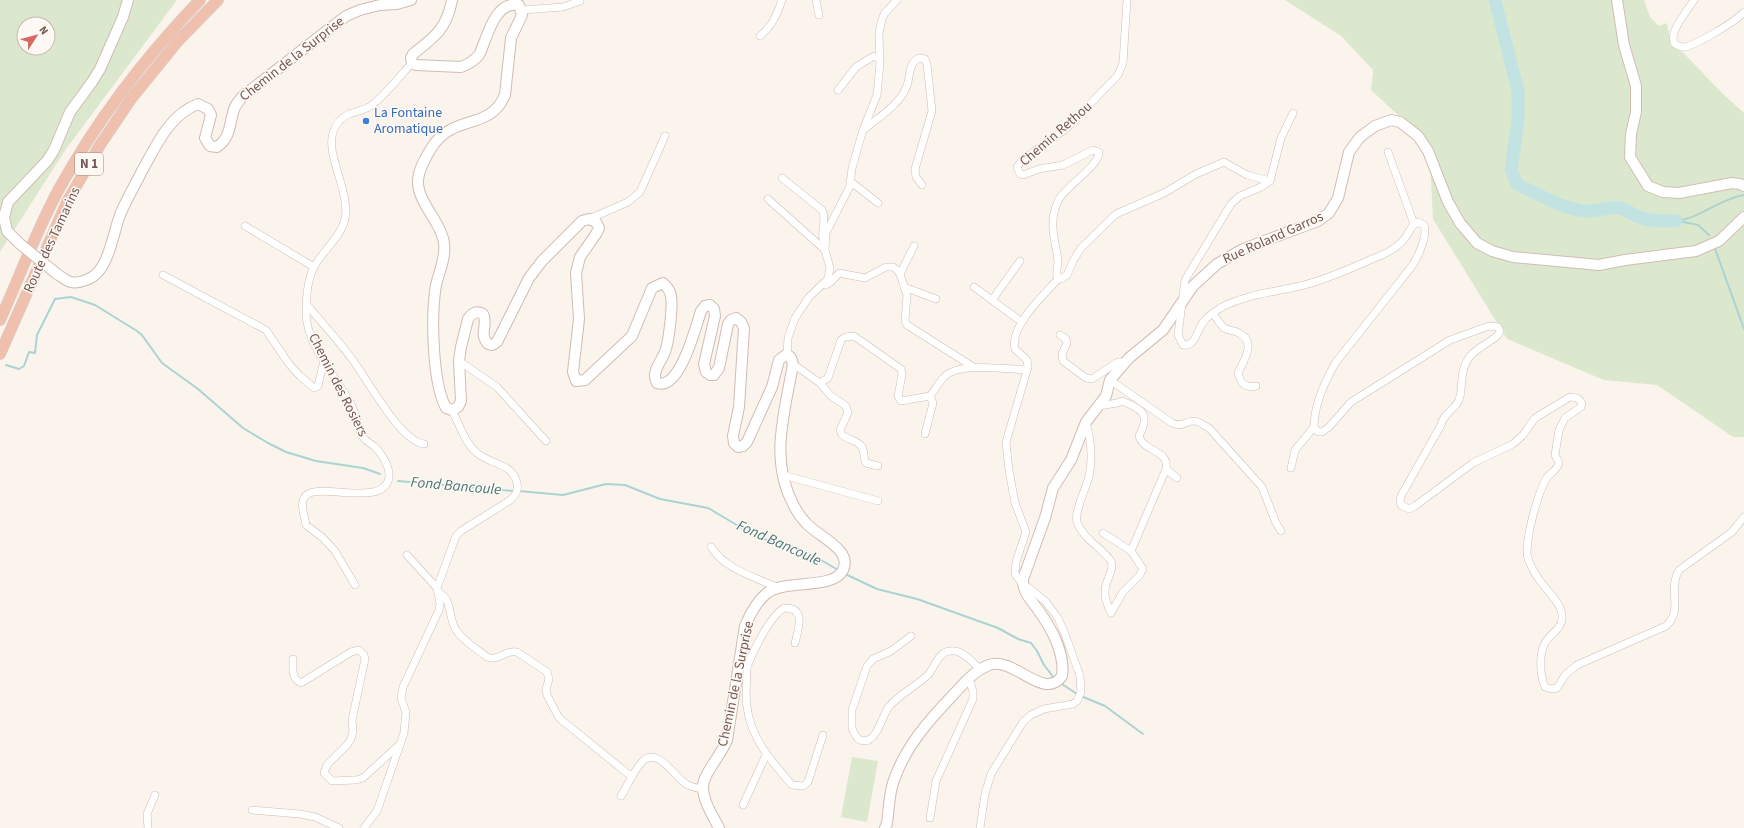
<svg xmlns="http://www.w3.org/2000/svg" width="1744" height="828" font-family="'Source Sans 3',sans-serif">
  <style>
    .green { fill: #dce8cd; fill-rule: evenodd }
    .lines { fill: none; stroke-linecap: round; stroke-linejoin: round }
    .stream { stroke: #abd3d4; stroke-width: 2 }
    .river { stroke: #c3e3e3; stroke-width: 13 }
    .minor-casing { stroke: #cebdb6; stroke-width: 8 }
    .secondary-casing { stroke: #d1bcb4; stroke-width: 12 }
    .trunk-casing { stroke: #d8d1cf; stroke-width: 12 }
    .minor { stroke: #fff; stroke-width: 7 }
    .secondary { stroke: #fff; stroke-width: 10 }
    .trunk { stroke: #efc0ad; stroke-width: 11 }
    .secondary-bridge-casing { stroke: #d1bcb4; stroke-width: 12; stroke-linecap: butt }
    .secondary-bridge { stroke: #fff; stroke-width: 10 }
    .shop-dot { fill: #3f7fe0; stroke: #fef8f4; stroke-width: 1.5 }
    .labels { text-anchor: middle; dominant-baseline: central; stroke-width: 3; stroke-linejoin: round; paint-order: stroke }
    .shield { fill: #fef8f4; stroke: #9d8983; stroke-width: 1 }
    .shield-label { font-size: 13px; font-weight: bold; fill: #745952 }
    .street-label { font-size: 14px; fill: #745952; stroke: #fef8f4 }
    .shop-label { font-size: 14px; fill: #366cbe; stroke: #fef8f4; text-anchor: start }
    .water-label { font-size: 15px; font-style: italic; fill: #477677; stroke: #fef8f4 }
  </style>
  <rect width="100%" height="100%" fill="#fbf4ed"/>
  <g class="green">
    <path d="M0 0H177L66 149 0 252ZM24 24H48V48H24Z"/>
    <polygon points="1285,0 1644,0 1650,17 1659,26 1667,23 1670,39 1723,94 1744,113 1744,437 1733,437 1657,385 1604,380 1507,339 1433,219 1429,144 1371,90 1373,70 1341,36"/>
    <polygon points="852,757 878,761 867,822 841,817"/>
  </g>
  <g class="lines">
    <g class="stream">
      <path d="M1676 221C1701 218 1719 199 1744 195"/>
      <polyline points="1679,221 1698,225 1709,235"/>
      <polyline points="1714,246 1744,329"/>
      <polyline points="6,365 19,369 24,366 29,352 35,353 37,335 55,299 71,297 95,305 137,331 142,335 162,363 198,389 243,428 268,443 286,452 316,461 363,468 380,474"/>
      <polyline points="398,481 514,491"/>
      <polyline points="519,491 563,495 606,484 625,485 660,499 708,508 752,534 767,540 795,547 816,557 838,570"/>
      <polyline points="843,573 877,589 917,599 998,628 1018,639 1031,643 1037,651 1044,665 1054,678"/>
      <polyline points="1059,682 1077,694"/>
      <polyline points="1081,696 1105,706 1143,734"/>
    </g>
    <path class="river" d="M1495 0 1518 91V120L1511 170 1517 184C1535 193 1566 210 1586 211 1597 212 1608 206 1619 208 1627 209 1632 215 1639 217 1650 222 1663 221 1676 221"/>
    <g class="minor-casing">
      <g id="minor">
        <polyline points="816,0 819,15"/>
        <path d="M1127 0 1123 63 1118 75 1066 129 1022 160 1017 167 1020 174 1023 175 1039 169 1063 165 1093 150 1099 152C1099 167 1065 186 1058 201 1048 223 1055 238 1058 261 1058 266 1056 271 1057 276L1061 279 1067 275 1073 261 1081 248 1116 214 1164 193 1196 174 1224 162 1247 175 1270 181"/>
        <path d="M1694 0C1688 10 1669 31 1674 43 1677 45 1679 47 1683 47 1694 47 1736 21 1744 12"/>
        <polyline points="522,10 563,7 580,1"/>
        <path d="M760 36C772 26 777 15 782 0"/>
        <polyline points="838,90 856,67 874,56 879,59"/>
        <path d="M1293 113 1281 138 1270 181 1261 187 1240 196 1231 204 1185 280 1178 335 1183 345C1197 347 1197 327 1205 320 1209 315 1216 311 1222 307 1247 294 1276 292 1304 285 1327 279 1350 269 1372 259 1383 255 1398 248 1405 238 1410 232 1410 226 1418 222L1424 225C1428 235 1418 257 1412 266L1336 362C1325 381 1314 404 1314 427L1318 432H1322L1329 427 1351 402 1450 340 1489 326 1498 327 1500 331 1498 335C1484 348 1468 349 1463 372 1461 381 1462 392 1459 400 1455 410 1444 412 1441 425L1401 496 1400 501 1401 505 1409 509 1415 506 1473 463 1513 444 1523 435 1535 418 1570 397C1576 397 1579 398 1582 403L1581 407 1565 418 1559 430 1555 455 1559 463C1557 471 1549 473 1546 479 1537 496 1527 533 1527 553 1527 560 1532 568 1536 575 1543 587 1561 602 1562 615 1564 629 1548 634 1544 645 1539 656 1540 676 1545 687L1552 689 1557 688 1565 675 1577 665 1666 626C1684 610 1667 591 1679 570L1732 532 1744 517"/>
        <path d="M866 128C879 117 899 105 906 88 911 78 907 64 919 58L925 59 927 64 932 111 915 169 916 177 922 185"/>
        <polyline points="1388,152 1414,224"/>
        <path d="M782 178 822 210C827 219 821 229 823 239"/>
        <polyline points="850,181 878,203"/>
        <polyline points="768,199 825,250"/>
        <polyline points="589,219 628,202 640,192 665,136"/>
        <polyline points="245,226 314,267"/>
        <polyline points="900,274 914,246"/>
        <polyline points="163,275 266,330 289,364 300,376 314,388 318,386 324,360"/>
        <polyline points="826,285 831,282 839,273 865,278 886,267 893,267 897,270 900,274 907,295 905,321 907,325 975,368"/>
        <polyline points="904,287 936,299"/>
        <polyline points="974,287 1022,322"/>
        <polyline points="992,300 1020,261"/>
        <path d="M307 305C322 323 338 340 352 359 368 380 399 440 424 444"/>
        <path d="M1213 313C1216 318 1220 324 1224 328 1229 331 1234 330 1239 333 1257 342 1244 360 1238 373 1241 384 1245 388 1256 386"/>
        <polyline points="1060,335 1066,339 1067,343 1062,354 1063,361 1086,378 1092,379 1116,363 1120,362 1124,363"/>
        <polyline points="787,354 788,338 795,318 809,297 828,279 830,268 825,250 826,233 850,186 852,168 863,130 877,95 880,63 879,34 881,23 884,14 897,0"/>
        <polyline points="459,361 497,387 546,441"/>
        <path d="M793 364 820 383 828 378 841 340 845 337 854 336 901 369 902 375 898 396 901 401 930 396C935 390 939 382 945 376 960 362 1007 369 1027 370"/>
        <path d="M1110 380 1172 423C1184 428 1184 421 1194 421 1199 421 1204 426 1209 428L1262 487 1276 523 1281 531"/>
        <path d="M820 383 831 396 846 406 848 413 840 430 842 435C848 440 858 440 862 447 865 452 863 458 866 463L878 466"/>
        <path d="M1099 406 1117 403 1122 401C1142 409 1151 414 1139 436 1143 452 1170 450 1166 469"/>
        <path d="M1086 422C1091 440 1093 458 1089 477 1086 488 1074 512 1077 522 1083 539 1101 547 1111 561 1114 571 1108 576 1106 585 1103 595 1107 604 1111 613L1123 592 1139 576 1143 569 1131 551 1166 469 1177 478"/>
        <polyline points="925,434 933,403 930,396"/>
        <polyline points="1291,468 1295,450 1314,427"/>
        <polyline points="783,475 878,501"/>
        <polyline points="1103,533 1131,551"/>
        <path d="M711 547C726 570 755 577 779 588"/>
        <polyline points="407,555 437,588"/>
        <path d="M355 585 335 551 323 538 306 525C305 517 300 505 304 498 312 479 385 510 389 477 390 467 382 454 375 447 371 443 366 442 363 437 357 428 357 416 352 406 337 376 307 348 306 313 306 297 307 276 317 262 326 248 341 236 345 219 349 202 338 176 334 159 329 141 331 123 349 114 356 111 366 110 372 105 384 96 401 75 412 63"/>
        <path d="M438 592C453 599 448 618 456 630 463 641 477 649 487 657 499 662 505 649 517 652L547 672 549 679 546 689 547 695 559 718 632 777"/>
        <path d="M911 636 891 651 873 659 867 666 852 710V728L854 733 859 740 867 741C879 735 881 719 888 708 899 694 915 687 928 675 935 667 938 652 950 651 962 649 972 662 980 669"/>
        <path d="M293 659C293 668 291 679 301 683L351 652 359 650 364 655 365 659 352 720 353 731 351 739 347 745 327 765 324 773 332 781 356 780 363 778 399 745"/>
        <path d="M739 665 747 667C747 680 745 694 747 707 751 739 772 762 792 785L803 786 808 782 823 735"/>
        <path d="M747 667C753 651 770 616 784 608 807 607 798 630 795 643"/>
        <path d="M621 796C628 785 634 769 644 760 658 748 675 777 686 784 690 787 697 788 703 789"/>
        <polyline points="743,805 766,755"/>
        <polyline points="252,810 300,814 315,817 339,828"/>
        <polyline points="930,818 936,781 973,699 973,692 969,678"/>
        <polyline points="148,828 147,814 155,795"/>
        <path d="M364 828 377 811 404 733 406 712 401 698 403 687 439 610 440 603 437 588 456 536 461 531 509 501C515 496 519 491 517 483 513 463 489 464 477 453 465 443 459 424 452 410"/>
        <path d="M980 828 985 794 991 774 1023 722 1031 715 1044 709 1073 704 1077 701 1081 692 1080 676 1065 634 1058 618 1046 602 1029 588 1023 585 1015 574 1016 562 1026 532 1015 503 1009 470 1006 442 1028 367 1027 360 1015 349C1009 326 1045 294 1059 278"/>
      </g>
    </g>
    <g class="secondary-casing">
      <g id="secondary">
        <path d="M452 0C447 28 435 37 413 54L411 58 412 63 416 65 461 67C469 64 474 61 479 55 486 43 493 0 519 5L522 15 511 38 505 95C490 131 454 113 432 147 412 179 414 188 434 219 438 226 443 234 444 243 446 258 439 272 436 285 431 314 432 382 446 408L452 410 458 407 461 401 459 361 461 347 468 319C472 313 477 310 483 314 489 325 478 333 488 344L492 345 497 342 529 278 542 261 582 221 589 219 596 222 599 228 596 234 580 257 576 273 579 319 573 372 576 381 585 380 632 336 652 288 663 283C667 287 670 290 671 296 673 306 669 338 666 349 663 360 650 372 657 383 680 391 696 326 701 311L705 306 710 305 714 309 715 316 704 364 706 372 710 375H714L719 368 728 324 731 320 736 318 741 322 744 328 739 407 733 436 734 443 738 447 743 446 747 442 772 387 779 360 787 354 791 358 793 364C785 412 769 458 793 504 797 512 801 518 807 524 818 536 853 550 843 570 834 590 785 579 767 593 756 602 750 614 745 626L727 740C721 755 708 768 704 781 699 795 713 816 719 828"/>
        <polyline points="1617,0 1624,45 1636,86 1636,112 1631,134 1630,157 1648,186 1663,192 1679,193 1732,183 1740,184 1744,186"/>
        <polyline points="20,244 7,231 4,217 8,202 47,161 54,150 70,112 92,82 100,69 123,17 128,0"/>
        <path d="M57 274C61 276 66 281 71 282 78 284 91 279 96 274 109 263 114 231 120 215 126 200 135 185 142 171 156 146 169 115 198 104L208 109 211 115 205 138 210 146 217 147C230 138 229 127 233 113 234 106 238 102 243 96L346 16 360 10 380 5 397 4 411 0"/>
        <path d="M885 828 887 823C889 810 889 795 893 783 904 748 929 720 954 694 964 683 974 671 989 665 1014 656 1044 702 1062 676 1065 655 1053 631 1041 614 1034 603 1022 593 1023 579L1045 518 1053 488 1071 460 1086 422 1106 396 1110 380 1129 358 1163 330 1193 286 1217 264 1243 249 1318 221 1329 213 1338 198 1349 152 1360 137 1375 126 1391 120 1400 122 1418 136 1428 151 1448 202 1460 223 1477 243 1492 251 1513 257 1599 265 1625 260 1696 251 1719 241 1744 217"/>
      </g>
    </g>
    <g class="trunk-casing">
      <g id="trunk">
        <path d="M0 320C20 276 36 231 59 189 97 120 145 57 200 0"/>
        <polyline points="0,354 67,202 100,145 131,99 178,41 218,0"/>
      </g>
    </g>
    <use href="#minor" class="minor"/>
    <use href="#secondary" class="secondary"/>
    <use href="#trunk" class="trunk"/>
    <g class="secondary-bridge-casing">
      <polyline id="secondary-bridge" points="20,244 57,274"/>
    </g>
    <use href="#secondary-bridge" class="secondary-bridge"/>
  </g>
  <circle class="shop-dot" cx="366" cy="121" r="4"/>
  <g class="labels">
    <rect class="shield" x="75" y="153" width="28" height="22" rx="3"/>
    <g class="shield-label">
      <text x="89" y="164">N 1</text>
    </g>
    <g class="street-label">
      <text transform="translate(292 59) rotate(-38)">Chemin de la Surprise</text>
      <text transform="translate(1056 134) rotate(-41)">Chemin Rethou</text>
      <text transform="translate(1273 238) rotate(-24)">Rue Roland Garros</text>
      <text transform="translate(52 240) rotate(-65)">Route des Tamarins</text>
      <text transform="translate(338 385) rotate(63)">Chemin des Rosiers</text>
      <text transform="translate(736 684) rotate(-78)">Chemin de la Surprise</text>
    </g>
    <g class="shop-label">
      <text x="374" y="113">La Fontaine<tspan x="374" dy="16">Aromatique</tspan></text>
    </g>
    <g class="water-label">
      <text transform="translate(456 486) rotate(5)">Fond Bancoule</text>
      <text transform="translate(779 543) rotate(24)">Fond Bancoule</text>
    </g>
  </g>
  <g transform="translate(36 36) rotate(54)"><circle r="19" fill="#fef8f4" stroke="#c7b8b3"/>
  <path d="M0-3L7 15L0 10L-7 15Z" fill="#d56a62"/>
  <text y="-6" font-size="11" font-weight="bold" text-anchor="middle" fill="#745952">N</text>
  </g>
</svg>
